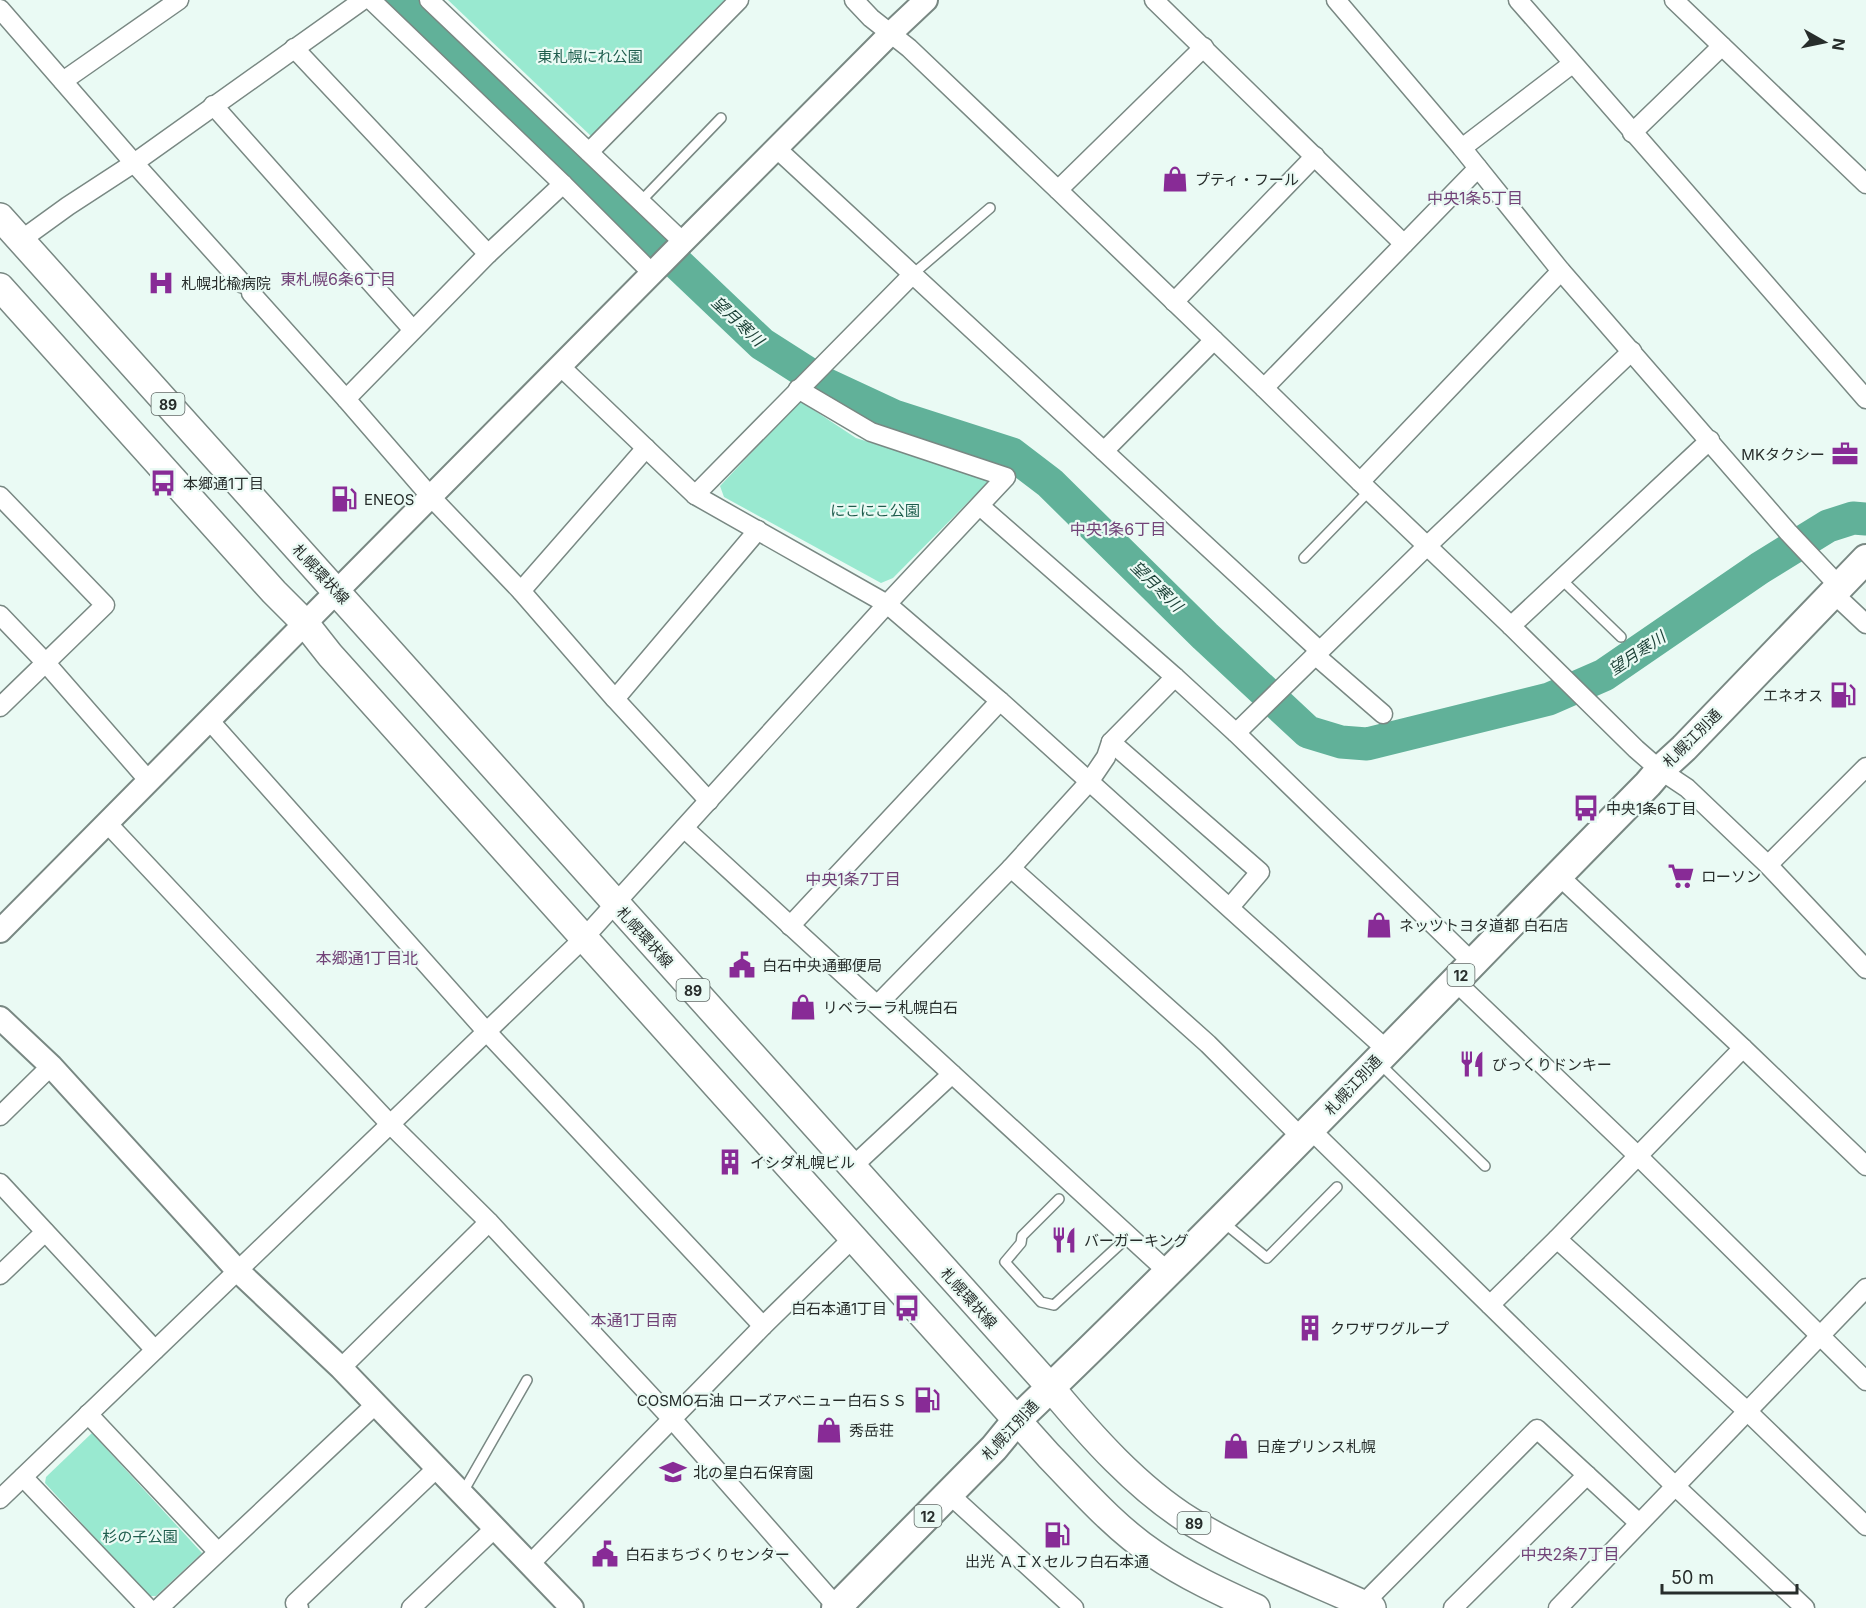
<svg xmlns="http://www.w3.org/2000/svg" width="1866" height="1608" font-family="Inter,'Noto Sans JP',sans-serif">
  <style>
    .green { fill: #99e9d0 }
    .lines { fill: none; stroke-linecap: round; stroke-linejoin: round }
    .river { stroke: #61b199; stroke-width: 33 }
    .service-casing { stroke: #798883; stroke-width: 12 }
    .minor-casing { stroke: #798883; stroke-width: 21 }
    .tertiary-casing { stroke: #798883; stroke-width: 26 }
    .primary-casing { stroke: #798883; stroke-width: 30 }
    .trunk-casing { stroke: #798883; stroke-width: 32 }
    .service { stroke: #fff; stroke-width: 9 }
    .minor { stroke: #fff; stroke-width: 18 }
    .tertiary { stroke: #fff; stroke-width: 22 }
    .primary { stroke: #fff; stroke-width: 27 }
    .trunk { stroke: #fff; stroke-width: 28 }
    .labels { text-anchor: middle; dominant-baseline: central; stroke-width: 4.5; stroke-linejoin: round; paint-order: stroke }
    .shield { fill: #eafaf4; stroke: #626a67; stroke-width: 1.5 }
    .shield-label { font-size: 14px; font-weight: bold; fill: #272d2b }
    .park-label { font-size: 15px; fill: #1e5d4d; stroke: #eafaf4 }
    .poi-label { font-size: 15px; fill: #272d2b; stroke: #eafaf4; text-anchor: start }
    .street-label { font-size: 15px; fill: #272d2b; stroke: #eafaf4 }
    .neighbourhood-label { font-size: 16px; fill: #724378; stroke: #eafaf4 }
    .water-label { font-size: 16px; font-style: italic; fill: #1a3f35; stroke: #eafaf4 }
  </style>
  <rect width="100%" height="100%" fill="#eafaf4"/>
  <g class="green">
    <polygon points="448,0 725,0 592,137"/>
    <polygon points="800,401 856,438 990,480 893,578 881,583 724,497 720,486"/>
    <polygon points="92,1433 202,1553 156,1596 148,1596 45,1483 46,1477"/>
  </g>
  <g class="lines">
    <polyline class="river" points="400,0 762,344 823,383 894,416 1012,454 1050,483 1205,636 1308,732 1341,742 1367,744 1549,699 1604,675 1760,568 1828,526 1853,518 1866,519"/>
    <g class="service-casing">
      <g id="service">
        <polyline points="641,201 721,118"/>
        <polyline points="913,274 990,208"/>
        <polyline points="1304,558 1369,491"/>
        <polyline points="1561,579 1621,637"/>
        <polyline points="1379,1063 1485,1166"/>
        <polyline points="1059,1199 1022,1236 1021,1243 1005,1262 1041,1302 1054,1305 1129,1236"/>
        <polyline points="1223,1222 1267,1258 1337,1187"/>
        <polyline points="463,1492 527,1380"/>
      </g>
    </g>
    <g class="minor-casing">
      <g id="minor">
        <polyline points="371,0 563,184 652,273"/>
        <polyline points="429,0 683,242 680,245"/>
        <polyline points="854,0 871,18 909,48 1058,190 1264,388 1360,482 1511,626 1636,749 1660,770 1687,788 1768,865 1866,969"/>
        <polyline points="1154,0 1404,244"/>
        <polyline points="1336,0 1462,148 1561,271 1788,532 1839,586"/>
        <polyline points="1518,0 1866,399"/>
        <polyline points="1674,0 1866,184"/>
        <polyline points="0,9 134,163 243,284"/>
        <polyline points="294,48 488,254"/>
        <polyline points="63,81 179,0"/>
        <polyline points="213,105 413,330"/>
        <polyline points="1632,133 1722,46"/>
        <polyline points="776,148 1319,650"/>
        <polyline points="1462,148 1572,64"/>
        <polyline points="589,152 739,0"/>
        <polyline points="1058,190 1204,47"/>
        <polyline points="21,240 68,206 134,163 363,0"/>
        <polyline points="251,293 346,399 431,497 521,591 615,699 709,801"/>
        <polyline points="1174,302 1315,156"/>
        <polyline points="560,366 695,495 887,604 1000,701 1387,1050"/>
        <polyline points="1264,388 1478,168"/>
        <polyline points="346,399 488,254 563,184"/>
        <polyline points="1104,451 1214,340"/>
        <polyline points="1360,482 1561,271"/>
        <polyline points="695,495 913,274"/>
        <polyline points="0,496 105,605 0,707"/>
        <polyline points="980,506 1175,677 1236,733 1473,963"/>
        <polyline points="521,591 646,448"/>
        <polyline points="1833,593 1866,624"/>
        <polyline points="0,615 45,662 149,781"/>
        <polyline points="1511,626 1710,440"/>
        <polyline points="1315,655 1383,714"/>
        <polyline points="615,699 758,530"/>
        <polyline points="209,720 486,1031 763,1326"/>
        <polyline points="1236,733 1427,546 1632,351"/>
        <polyline points="1111,742 1260,872 1230,907"/>
        <polyline points="107,823 389,1123 489,1222 672,1419 837,1607"/>
        <polyline points="684,828 1168,1272"/>
        <polyline points="1768,865 1866,767"/>
        <polyline points="1011,868 1208,1044 1302,1138"/>
        <polyline points="1558,875 1743,1048 1866,1166"/>
        <polyline points="790,926 1000,701"/>
        <polyline points="1455,981 1637,1155 1866,1381"/>
        <polyline points="878,1004 1011,868 1089,782 1106,757 1111,742 1175,677"/>
        <polyline points="0,1116 51,1066"/>
        <polyline points="1311,1130 1675,1486 1805,1608"/>
        <polyline points="852,1167 952,1074"/>
        <polyline points="0,1183 155,1350"/>
        <polyline points="1557,1239 1747,1411 1866,1526"/>
        <polyline points="0,1275 45,1232"/>
        <polyline points="1490,1305 1557,1239 1743,1048"/>
        <polyline points="341,1368 489,1222"/>
        <polyline points="88,1414 217,1551"/>
        <polyline points="23,1477 148,1608"/>
        <polyline points="949,1494 1074,1608"/>
        <polyline points="0,1499 583,939 887,604 1006,477 871,432 798,389"/>
        <polyline points="530,1564 763,1326 853,1238"/>
        <polyline points="1363,1604 1537,1429 1639,1523"/>
        <polyline points="159,1608 376,1404"/>
        <polyline points="299,1608 295,1603 437,1468"/>
        <polyline points="411,1608 495,1528"/>
        <polyline points="1453,1608 1587,1475"/>
        <polyline points="1558,1608 1866,1288"/>
      </g>
    </g>
    <g class="tertiary-casing">
      <g id="tertiary">
        <polyline points="683,242 891,33 926,0"/>
        <polyline points="0,931 680,245"/>
        <polyline points="0,1018 51,1066 237,1270 341,1368 572,1608"/>
      </g>
    </g>
    <g class="primary-casing">
      <g id="primary">
        <path d="M0 217 1051 1388C1091 1436 1136 1487 1190 1521 1247 1556 1311 1580 1372 1608"/>
        <path d="M0 287 274 592 304 622 330 655 1049 1456C1081 1489 1115 1528 1154 1554 1186 1576 1221 1592 1256 1608"/>
      </g>
    </g>
    <g class="trunk-casing">
      <path id="trunk" d="M836 1608 994 1448 1016 1421C1232 1214 1438 997 1648 784L1660 770 1684 748 1866 559"/>
    </g>
    <use href="#service" class="service"/>
    <use href="#minor" class="minor"/>
    <use href="#tertiary" class="tertiary"/>
    <use href="#primary" class="primary"/>
    <use href="#trunk" class="trunk"/>
  </g>
  <defs>
    <g id="shop-bare" transform="scale(2.07)"><path d="M-5-2.5h2.3a2.7 3.5 0 0 1 5.4 0H5L5.5 6h-11ZM-1.5-2.5h3a1.5 2.3 0 0 0-3 0Z" fill="#882b96" stroke="#eafaf4" stroke-width="2.5" paint-order="stroke"/></g>
    <g id="hospital-bare" transform="scale(2.07)"><path d="M-5-5h3v3.5h4V-5h3V5h-3V1.5h-4V5h-3Z" fill="#882b96" stroke="#eafaf4" stroke-width="2.5" paint-order="stroke"/></g>
    <g id="office-bare" transform="scale(2.07)"><path d="M-6-3h4V-5.5h4V-3h4V5H-6ZM-1-4.5V-3h2v-1.5ZM-6 0V1H6V0Z" fill="#882b96" stroke="#eafaf4" stroke-width="2.5" paint-order="stroke"/></g>
    <g id="bus-bare" transform="scale(2.07)"><path d="M-5-6H5V4H4V6H2V4H-2V6H-4V4H-5ZM-3.5-4V0h7V-4ZM-3.5 1.2v1.5H-2V1.2ZM2 1.2v1.5H3.5V1.2Z" fill="#882b96" stroke="#eafaf4" stroke-width="2.5" paint-order="stroke"/></g>
    <g id="fuel-bare" transform="scale(2.07)"><path d="M-5.5-6h7V0h2V4h1.3V-2.5L3-4.5l.8-.8L6-3V5H2.5V1h-1V6h-7ZM-4.2-4.7v3.2H.2V-4.7Z" fill="#882b96" stroke="#eafaf4" stroke-width="2.5" paint-order="stroke"/></g>
    <g id="supermarket-bare" transform="scale(2.07)"><path d="M-6-5.5h2.5l.6 2H6L4.5 2H-2.5L-4.4-4H-6ZM-1.5 3.2a1.3 1.3 0 1 0 .1 0ZM3 3.2a1.3 1.3 0 1 0 .1 0Z" fill="#882b96" stroke="#eafaf4" stroke-width="2.5" paint-order="stroke"/></g>
    <g id="civic-bare" transform="scale(2.07)"><path d="M-.6-6.5H3V-4.5H.6V-3L4-1V1h2V6H-6V1h2V-1L-.6-3ZM-1.2 2.5V6h2.4V2.5Z" fill="#882b96" stroke="#eafaf4" stroke-width="2.5" paint-order="stroke"/></g>
    <g id="restaurant-bare" transform="scale(2.07)"><path d="M-5-6h1v4h1v-4h1v4h1v-4h1v5L-1.5 .5V6h-2V.5L-5-1ZM5-6V6H3V1.5H1.5Q1.5-4 5-6Z" fill="#882b96" stroke="#eafaf4" stroke-width="2.5" paint-order="stroke"/></g>
    <g id="building-bare" transform="scale(2.07)"><path d="M-4-6H4V6H1V3H-1V6H-4ZM-2.5-4.3h1.7v1.8h-1.7ZM.8-4.3h1.7v1.8H.8ZM-2.5-1h1.7V.8h-1.7ZM.8-1h1.7V.8H.8Z" fill="#882b96" stroke="#eafaf4" stroke-width="2.5" paint-order="stroke"/></g>
    <g id="school-bare" transform="scale(2.07)"><path d="M0-5L7-2L0 1L-7-2ZM-4 1L0 2.5L4 1V4Q0 6-4 4Z" fill="#882b96" stroke="#eafaf4" stroke-width="2.5" paint-order="stroke"/></g>
  </defs>
  <g fill-rule="evenodd">
    <use href="#shop-bare" x="1175" y="179"/>
    <use href="#hospital-bare" x="161" y="283"/>
    <use href="#office-bare" x="1845" y="454"/>
    <use href="#bus-bare" x="163" y="483"/>
    <use href="#fuel-bare" x="344" y="499"/>
    <use href="#fuel-bare" x="1843" y="695"/>
    <use href="#bus-bare" x="1586" y="808"/>
    <use href="#supermarket-bare" x="1681" y="876"/>
    <use href="#shop-bare" x="1379" y="925"/>
    <use href="#civic-bare" x="742" y="965"/>
    <use href="#shop-bare" x="803" y="1007"/>
    <use href="#restaurant-bare" x="1472" y="1064"/>
    <use href="#building-bare" x="730" y="1162"/>
    <use href="#restaurant-bare" x="1064" y="1240"/>
    <use href="#bus-bare" x="907" y="1308"/>
    <use href="#building-bare" x="1310" y="1328"/>
    <use href="#fuel-bare" x="927" y="1400"/>
    <use href="#shop-bare" x="829" y="1430"/>
    <use href="#shop-bare" x="1236" y="1446"/>
    <use href="#school-bare" x="673" y="1472"/>
    <use href="#fuel-bare" x="1057" y="1535"/>
    <use href="#civic-bare" x="605" y="1554"/>
  </g>
  <g class="labels">
    <g class="shield">
      <rect x="151.5" y="393" width="33" height="22" rx="4.5"/>
      <rect x="1447.5" y="964" width="27" height="22" rx="4.5"/>
      <rect x="676.5" y="979" width="33" height="22" rx="4.5"/>
      <rect x="914.5" y="1505" width="27" height="22" rx="4.5"/>
      <rect x="1177.5" y="1512" width="33" height="22" rx="4.5"/>
    </g>
    <g class="shield-label">
      <text x="168" y="404">89</text>
      <text x="1461" y="975">12</text>
      <text x="693" y="990">89</text>
      <text x="928" y="1516">12</text>
      <text x="1194" y="1523">89</text>
    </g>
    <g class="park-label">
      <text x="590" y="56">東札幌にれ公園</text>
      <text x="875" y="510">にこにこ公園</text>
      <text x="140" y="1536">杉の子公園</text>
    </g>
    <g class="poi-label">
      <text x="1195" y="179">プティ・フール</text>
      <text x="181" y="283">札幌北楡病院</text>
      <text x="1825" y="454" text-anchor="end">MKタクシー</text>
      <text x="183" y="483">本郷通1丁目</text>
      <text x="364" y="499">ENEOS</text>
      <text x="1823" y="695" text-anchor="end">エネオス</text>
      <text x="1606" y="808">中央1条6丁目</text>
      <text x="1701" y="876">ローソン</text>
      <text x="1399" y="925">ネッツトヨタ道都 白石店</text>
      <text x="762" y="965">白石中央通郵便局</text>
      <text x="823" y="1007">リベラーラ札幌白石</text>
      <text x="1492" y="1064">びっくりドンキー</text>
      <text x="750" y="1162">イシダ札幌ビル</text>
      <text x="1084" y="1240">バーガーキング</text>
      <text x="887" y="1308" text-anchor="end">白石本通1丁目</text>
      <text x="1330" y="1328">クワザワグループ</text>
      <text x="907" y="1400" text-anchor="end">COSMO石油 ローズアベニュー白石ＳＳ</text>
      <text x="849" y="1430">秀岳荘</text>
      <text x="1256" y="1446">日産プリンス札幌</text>
      <text x="693" y="1472">北の星白石保育園</text>
      <text x="625" y="1554">白石まちづくりセンター</text>
      <text x="1057" y="1561" text-anchor="middle">出光 ＡＩＸセルフ白石本通</text>
    </g>
    <g class="street-label">
      <text transform="translate(321 574) rotate(47)">札幌環状線</text>
      <text transform="translate(1692 738) rotate(-45)">札幌江別通</text>
      <text transform="translate(645 937) rotate(48)">札幌環状線</text>
      <text transform="translate(1353 1085) rotate(-47)">札幌江別通</text>
      <text transform="translate(969 1298) rotate(48)">札幌環状線</text>
      <text transform="translate(1010 1430) rotate(-47)">札幌江別通</text>
    </g>
    <g class="neighbourhood-label">
      <text x="1475" y="198">中央1条5丁目</text>
      <text x="338" y="279">東札幌6条6丁目</text>
      <text x="1118" y="529">中央1条6丁目</text>
      <text x="853" y="879">中央1条7丁目</text>
      <text x="367" y="958">本郷通1丁目北</text>
      <text x="634" y="1320">本通1丁目南</text>
      <text x="1570" y="1554">中央2条7丁目</text>
    </g>
    <g class="water-label">
      <text transform="translate(738 321) rotate(43)">望月寒川</text>
      <text transform="translate(1157 586) rotate(44)">望月寒川</text>
      <text transform="translate(1637 653) rotate(-34)">望月寒川</text>
    </g>
  </g>
  <g transform="translate(1824 42) rotate(99)" stroke="#eafaf4" stroke-width="4.5" paint-order="stroke">
  <path d="M0-4.5L10 22L0 15L-10 22Z" fill="#272d2b"/>
  <text y="-9" font-size="16" font-weight="bold" text-anchor="middle" fill="#272d2b">N</text>
  </g>
  <path d="M1662 1584v9h135v-9" fill="none" stroke="#272d2b" stroke-width="3"/>
  <text x="1671" y="1584" font-size="18" fill="#272d2b" stroke="#eafaf4" stroke-width="4.5" paint-order="stroke">50 m</text>
</svg>
